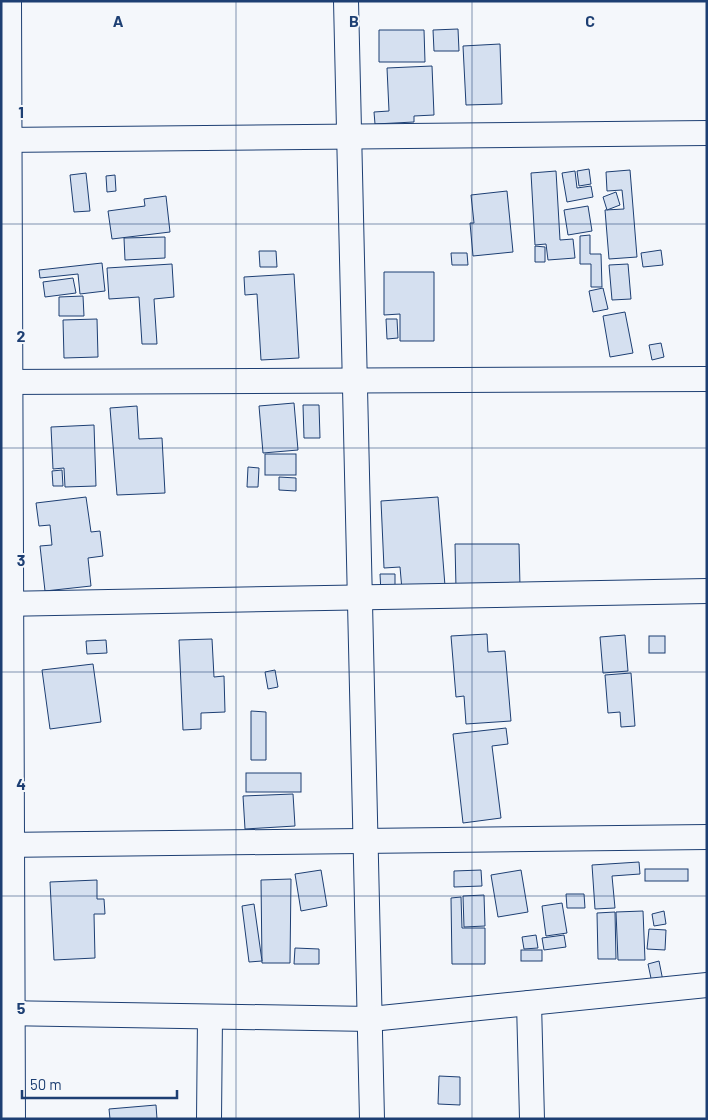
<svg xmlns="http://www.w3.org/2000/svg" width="708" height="1120" font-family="Barlow,sans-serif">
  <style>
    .building { fill: #d5e0f0; stroke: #1d3f73 }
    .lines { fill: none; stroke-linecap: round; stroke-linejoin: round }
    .minor-casing { stroke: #1d3f73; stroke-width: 26 }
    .minor { stroke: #f4f7fb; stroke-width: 24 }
    .grid { fill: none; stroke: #1d3f73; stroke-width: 1; stroke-opacity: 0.55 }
    .grid-label { font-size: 16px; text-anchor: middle; font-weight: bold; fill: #1d3f73; stroke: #f4f7fb; stroke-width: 4; stroke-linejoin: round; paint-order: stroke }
  </style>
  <rect width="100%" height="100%" fill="#f4f7fb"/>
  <g class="building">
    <polygon points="458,29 459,51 434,51 433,30"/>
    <polygon points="379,30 424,30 425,62 379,62"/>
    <polygon points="500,44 502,104 466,105 463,46"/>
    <polygon points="432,66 434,115 414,116 414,122 375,124 374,112 389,111 387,68"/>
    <polygon points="589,169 591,184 579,186 577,171"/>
    <polygon points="630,170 637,257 609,259 605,210 624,209 622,190 607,191 606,172"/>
    <polygon points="556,171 560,240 573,239 575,258 548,260 546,244 535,245 531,173"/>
    <polygon points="575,171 577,188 591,186 593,197 567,202 562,173"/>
    <polygon points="86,173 90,211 74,212 70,175"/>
    <polygon points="115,175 116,191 107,192 106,176"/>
    <polygon points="507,191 513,252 473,256 470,223 474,223 471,195"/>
    <polygon points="616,192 620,205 607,210 603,197"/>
    <polygon points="166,196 170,232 112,239 108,211 145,206 144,199"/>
    <polygon points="588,206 592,231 568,235 564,210"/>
    <polygon points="590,235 590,254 601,254 602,287 591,287 591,264 580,264 580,236"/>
    <polygon points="165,237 165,258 125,260 124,238"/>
    <polygon points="535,246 545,247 545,262 535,262"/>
    <polygon points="661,250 663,265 643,267 641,253"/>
    <polygon points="259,251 276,251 277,267 260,267"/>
    <polygon points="451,253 467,253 468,265 452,265"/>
    <polygon points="102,263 105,291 80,294 78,274 40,278 39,270"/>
    <polygon points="172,264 174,297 154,299 157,344 142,344 139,297 109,299 107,268"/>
    <polygon points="628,264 631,299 612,300 609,265"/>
    <polygon points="384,272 434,272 434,341 400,341 400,314 384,315"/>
    <polygon points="294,274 299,358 261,360 257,294 245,295 244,277"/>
    <polygon points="73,278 76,293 45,297 43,282"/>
    <polygon points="603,288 608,309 593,312 589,291"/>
    <polygon points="83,296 84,316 59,316 59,297"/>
    <polygon points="625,312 633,353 610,357 603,316"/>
    <polygon points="97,319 98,357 64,358 63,320"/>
    <polygon points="386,319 397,319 398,338 387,339"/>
    <polygon points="661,343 664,357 652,360 649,345"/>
    <polygon points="294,403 298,450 263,453 259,406"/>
    <polygon points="303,405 319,405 320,438 304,438"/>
    <polygon points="137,406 139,439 162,438 165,493 117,495 110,408"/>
    <polygon points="94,425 96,486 65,487 64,468 53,469 51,427"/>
    <rect x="265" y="454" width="31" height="21"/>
    <polygon points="248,467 259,468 258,487 247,487"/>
    <polygon points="62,470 63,486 53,486 52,471"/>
    <polygon points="279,477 296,478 296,491 279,490"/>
    <polygon points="86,497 91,532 100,531 103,556 88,558 91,586 45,591 40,546 52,545 50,525 39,526 36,503"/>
    <polygon points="438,497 445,586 402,590 400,567 384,568 381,501"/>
    <polygon points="455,544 519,544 520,587 456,588"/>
    <polygon points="380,574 395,574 395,592 381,593"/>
    <polygon points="487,634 488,652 505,651 511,721 466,724 464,696 456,697 451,636"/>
    <polygon points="625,635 628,671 603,673 600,637"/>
    <rect x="649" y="636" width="16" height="17"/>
    <polygon points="212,639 214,677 224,676 225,712 201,713 201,729 183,730 179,640"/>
    <polygon points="106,640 107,653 87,654 86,641"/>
    <polygon points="93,664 101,722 50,729 42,670"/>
    <polygon points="275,670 278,687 268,689 265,672"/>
    <polygon points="631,673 635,726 621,727 620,712 608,713 605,675"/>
    <polygon points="251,711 266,712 266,760 251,760"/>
    <polygon points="506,728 508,744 492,746 501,818 463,823 453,734"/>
    <rect x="246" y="773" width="55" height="19"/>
    <polygon points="293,794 295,826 245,829 243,796"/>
    <polygon points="639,862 640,874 612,876 615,908 595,909 592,865"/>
    <rect x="645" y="869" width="43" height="12"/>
    <polygon points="321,870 327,906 301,911 295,874"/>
    <polygon points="481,870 482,886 454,887 454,871"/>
    <polygon points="521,870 528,912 498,917 491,875"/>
    <polygon points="291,879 290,963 262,963 261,880"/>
    <polygon points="97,880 97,899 104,899 105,914 94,914 95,958 54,960 50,882"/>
    <polygon points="566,894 584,894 585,908 567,908"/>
    <polygon points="484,895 485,926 464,927 463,896"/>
    <polygon points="461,897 462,928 485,928 485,964 452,964 451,898"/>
    <polygon points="562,903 567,933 546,936 542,906"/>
    <polygon points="254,904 262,961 249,962 242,906"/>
    <polygon points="643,911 645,960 618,960 616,912"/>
    <polygon points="664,911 666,924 654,926 652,914"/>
    <polygon points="615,912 616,959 598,959 597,913"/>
    <polygon points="649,929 666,930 665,950 647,949"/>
    <polygon points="536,935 538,948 524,949 522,937"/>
    <polygon points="564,935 566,947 544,950 542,938"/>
    <polygon points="295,948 319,949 319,964 294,964"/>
    <rect x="521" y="950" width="21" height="11"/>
    <polygon points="659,961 663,981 652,983 648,964"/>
    <polygon points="439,1076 460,1077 460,1105 438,1104"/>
    <polygon points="156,1105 157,1119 110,1119 109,1109"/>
  </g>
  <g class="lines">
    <g class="minor-casing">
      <g id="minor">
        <polyline points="9,1 13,1119"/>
        <polyline points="346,1 372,1119"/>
        <polyline points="1,140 707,133"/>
        <polyline points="1,382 707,379"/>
        <polyline points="1,604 707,591"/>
        <polyline points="1,845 707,837"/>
        <polyline points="529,1003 532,1119"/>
        <polyline points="1,1013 371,1019 707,985"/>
        <polyline points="209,1119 210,1017"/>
      </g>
    </g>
    <use href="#minor" class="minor"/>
  </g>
  <path class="grid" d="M236 1V1119M472 1V1119M1 224H707M1 448H707M1 672H707M1 896H707"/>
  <g class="grid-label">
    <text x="118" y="27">A</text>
    <text x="354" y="27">B</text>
    <text x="590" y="27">C</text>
    <text x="21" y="118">1</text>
    <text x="21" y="342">2</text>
    <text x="21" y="566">3</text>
    <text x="21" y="790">4</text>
    <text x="21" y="1014">5</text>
  </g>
  <rect width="708" height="1120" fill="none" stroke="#1d3f73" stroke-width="5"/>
  <path d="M22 1090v8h155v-8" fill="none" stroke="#1d3f73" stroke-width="2.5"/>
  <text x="30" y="1090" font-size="15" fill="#1d3f73" stroke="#f4f7fb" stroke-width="4" paint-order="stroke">50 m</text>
</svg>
